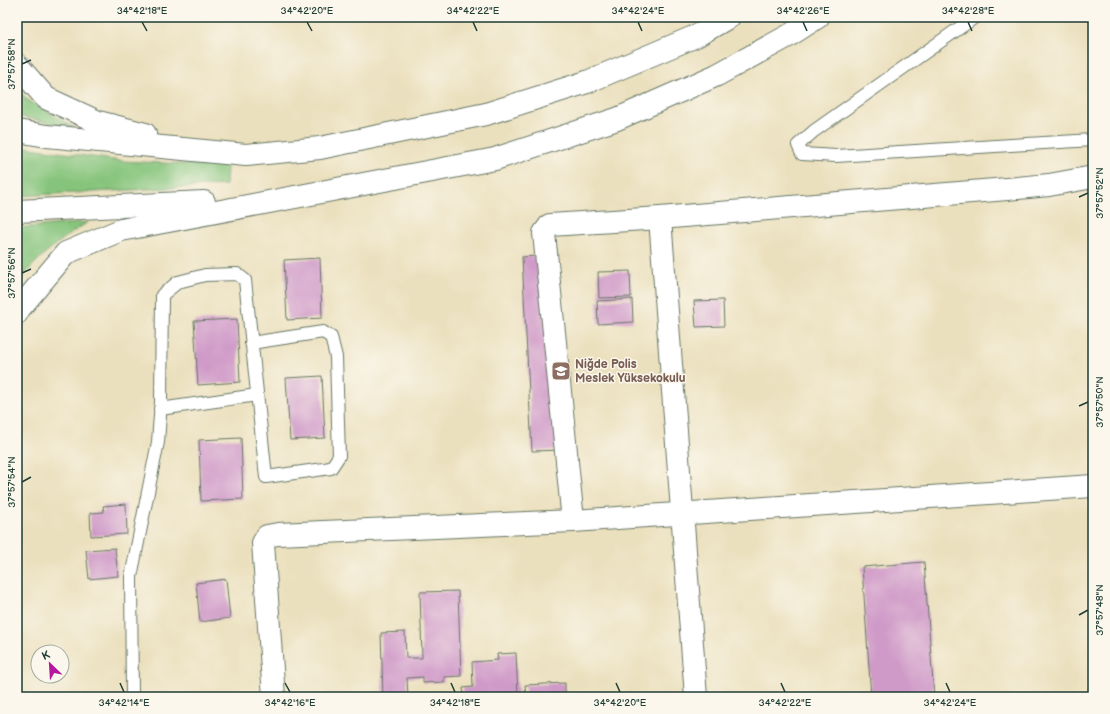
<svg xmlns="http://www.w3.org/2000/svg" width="1110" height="714" font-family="'Balsamiq Sans',sans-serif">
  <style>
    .green { fill: #86c47b; stroke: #528058 }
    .building { fill: #cf99c8 }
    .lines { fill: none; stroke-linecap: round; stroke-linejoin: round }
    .lane-casing { stroke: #667664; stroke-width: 14 }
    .street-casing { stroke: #667664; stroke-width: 24 }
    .highway-casing { stroke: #667664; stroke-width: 24 }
    .lane { stroke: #fff; stroke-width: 12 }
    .street { stroke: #fff; stroke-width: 22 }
    .highway { stroke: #fff; stroke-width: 22 }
    .ticks { fill: none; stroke: #1f3d34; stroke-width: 1.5 }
    .labels { text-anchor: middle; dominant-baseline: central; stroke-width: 3; stroke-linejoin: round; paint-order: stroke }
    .education-label { font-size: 12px; font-weight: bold; fill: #785e54; stroke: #fbf7ec; text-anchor: start }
    .neatline { fill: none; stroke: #1f3d34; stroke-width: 1.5 }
    .ticks-label { font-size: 10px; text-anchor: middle; fill: #1f3d34 }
  </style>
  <rect width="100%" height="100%" fill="#fbf7ec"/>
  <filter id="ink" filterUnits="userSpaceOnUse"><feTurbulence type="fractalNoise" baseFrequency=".025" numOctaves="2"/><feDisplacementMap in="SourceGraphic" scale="8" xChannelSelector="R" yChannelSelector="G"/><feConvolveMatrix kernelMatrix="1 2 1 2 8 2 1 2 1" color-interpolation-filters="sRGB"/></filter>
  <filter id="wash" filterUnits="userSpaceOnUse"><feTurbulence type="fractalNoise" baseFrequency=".012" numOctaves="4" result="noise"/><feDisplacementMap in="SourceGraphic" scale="16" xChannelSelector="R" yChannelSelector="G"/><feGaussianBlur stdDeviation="0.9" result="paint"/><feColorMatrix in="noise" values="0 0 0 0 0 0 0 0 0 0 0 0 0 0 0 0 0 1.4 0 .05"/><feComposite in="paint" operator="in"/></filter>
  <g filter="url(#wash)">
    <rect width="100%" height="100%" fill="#ebe0be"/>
    <g class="green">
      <polygon points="17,88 26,99 75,128 17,116"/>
      <polygon points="17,146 121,161 227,166 226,185 17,196"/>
      <path d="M88 222C60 240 37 257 17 284V228Z"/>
    </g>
    <g id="blocks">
      <g class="building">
        <polygon points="551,255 561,450 532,451 522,257"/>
        <polygon points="320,258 322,318 287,320 284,260"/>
        <polygon points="630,271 631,297 599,298 598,272"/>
        <polygon points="632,299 633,322 598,324 597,301"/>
        <polygon points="723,300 724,326 696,327 694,301"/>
        <polygon points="237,319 240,382 198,385 194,321"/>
        <polygon points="322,376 325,438 290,440 286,378"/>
        <polygon points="241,438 243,499 201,501 199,440"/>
        <polygon points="126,504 127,534 91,536 90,513 104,512 103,506"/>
        <polygon points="115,548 118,576 89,579 86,550"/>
        <polygon points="924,562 934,697 871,697 862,567"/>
        <polygon points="226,579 230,618 200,622 196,583"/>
        <polygon points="458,591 461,676 444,677 444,682 423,683 423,677 407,678 408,697 383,697 381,633 405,632 406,658 422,658 420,592"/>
        <polygon points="516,653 518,697 464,697 463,688 473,687 472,662 498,660 497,654"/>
        <polygon points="565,683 565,697 526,697 525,685"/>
      </g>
    </g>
  </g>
  <g filter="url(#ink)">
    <use href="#blocks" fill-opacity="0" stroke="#667664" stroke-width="1"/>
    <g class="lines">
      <g class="lane-casing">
        <g id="lane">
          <polyline points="975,17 814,131 798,145 802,154 836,156 1093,140"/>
          <polyline points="160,409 257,395"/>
          <polyline points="132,697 131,577 158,442 161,402 162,295 178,282 205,275 237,274 245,280 266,477 331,468 339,456 336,357 331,337 323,332 251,343"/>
        </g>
      </g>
      <g class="street-casing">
        <g id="street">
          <polyline points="660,218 696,697"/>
          <polyline points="573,521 544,233 550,225 660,218 1007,189 1049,185 1093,177"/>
          <polyline points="274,697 263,543 267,536 278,534 573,521 1093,486"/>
        </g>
      </g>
      <g class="highway-casing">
        <g id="highway">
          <polyline points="17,65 46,98 98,122 145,134"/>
          <polyline points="17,131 47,136 246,155 320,148 486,114 587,82 696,36 729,17"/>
          <polyline points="17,211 204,202"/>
          <polyline points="17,313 19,309 66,253 121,230 495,159 617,119 717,75 790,35 818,17"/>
        </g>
      </g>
      <use href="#lane" class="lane"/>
      <use href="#street" class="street"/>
      <use href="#highway" class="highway"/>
    </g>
  </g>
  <path class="ticks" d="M142 22 147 31M307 22 312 31M473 22 477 31M638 22 642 31M803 22 807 31M968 22 972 31M22 64 31 60M1079 197 1088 193M22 273 31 269M1079 406 1088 402M22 482 31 477M1079 615 1088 610M120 683 124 692M285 683 290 692M451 683 455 692M616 683 620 692M781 683 785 692M946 683 950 692"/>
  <defs>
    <g id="university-square" transform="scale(1)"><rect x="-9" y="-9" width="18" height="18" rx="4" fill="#8d6e63" stroke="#fbf7ec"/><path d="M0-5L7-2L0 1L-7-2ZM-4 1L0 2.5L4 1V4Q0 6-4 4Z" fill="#fff"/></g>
  </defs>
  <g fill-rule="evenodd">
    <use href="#university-square" x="561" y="371"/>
  </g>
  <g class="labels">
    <g class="education-label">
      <text x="575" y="364">Niğde Polis<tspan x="575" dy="14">Meslek Yüksekokulu</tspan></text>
    </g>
  </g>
  <rect width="1110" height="714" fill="none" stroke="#fbf7ec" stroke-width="44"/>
  <g transform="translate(50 664) rotate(335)"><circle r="19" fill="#fbf7ec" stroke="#a3ada2"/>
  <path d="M0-3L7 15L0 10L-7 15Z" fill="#b5179e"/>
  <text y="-6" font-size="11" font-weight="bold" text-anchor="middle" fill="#1f3d34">K</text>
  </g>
  <rect x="22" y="22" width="1066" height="670" class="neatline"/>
  <g class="ticks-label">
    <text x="142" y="14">34°42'18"E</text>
    <text x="307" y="14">34°42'20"E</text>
    <text x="473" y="14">34°42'22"E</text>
    <text x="638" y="14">34°42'24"E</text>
    <text x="803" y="14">34°42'26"E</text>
    <text x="968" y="14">34°42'28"E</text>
    <text transform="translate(11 64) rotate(-90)" y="4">37°57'58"N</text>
    <text transform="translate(1099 193) rotate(-90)" y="4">37°57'52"N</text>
    <text transform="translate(11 273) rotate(-90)" y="4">37°57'56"N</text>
    <text transform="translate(1099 402) rotate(-90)" y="4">37°57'50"N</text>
    <text transform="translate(11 482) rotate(-90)" y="4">37°57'54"N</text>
    <text transform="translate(1099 610) rotate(-90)" y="4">37°57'48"N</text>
    <text x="124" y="706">34°42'14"E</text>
    <text x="290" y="706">34°42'16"E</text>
    <text x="455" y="706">34°42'18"E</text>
    <text x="620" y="706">34°42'20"E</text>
    <text x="785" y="706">34°42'22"E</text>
    <text x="950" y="706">34°42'24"E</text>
  </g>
</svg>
